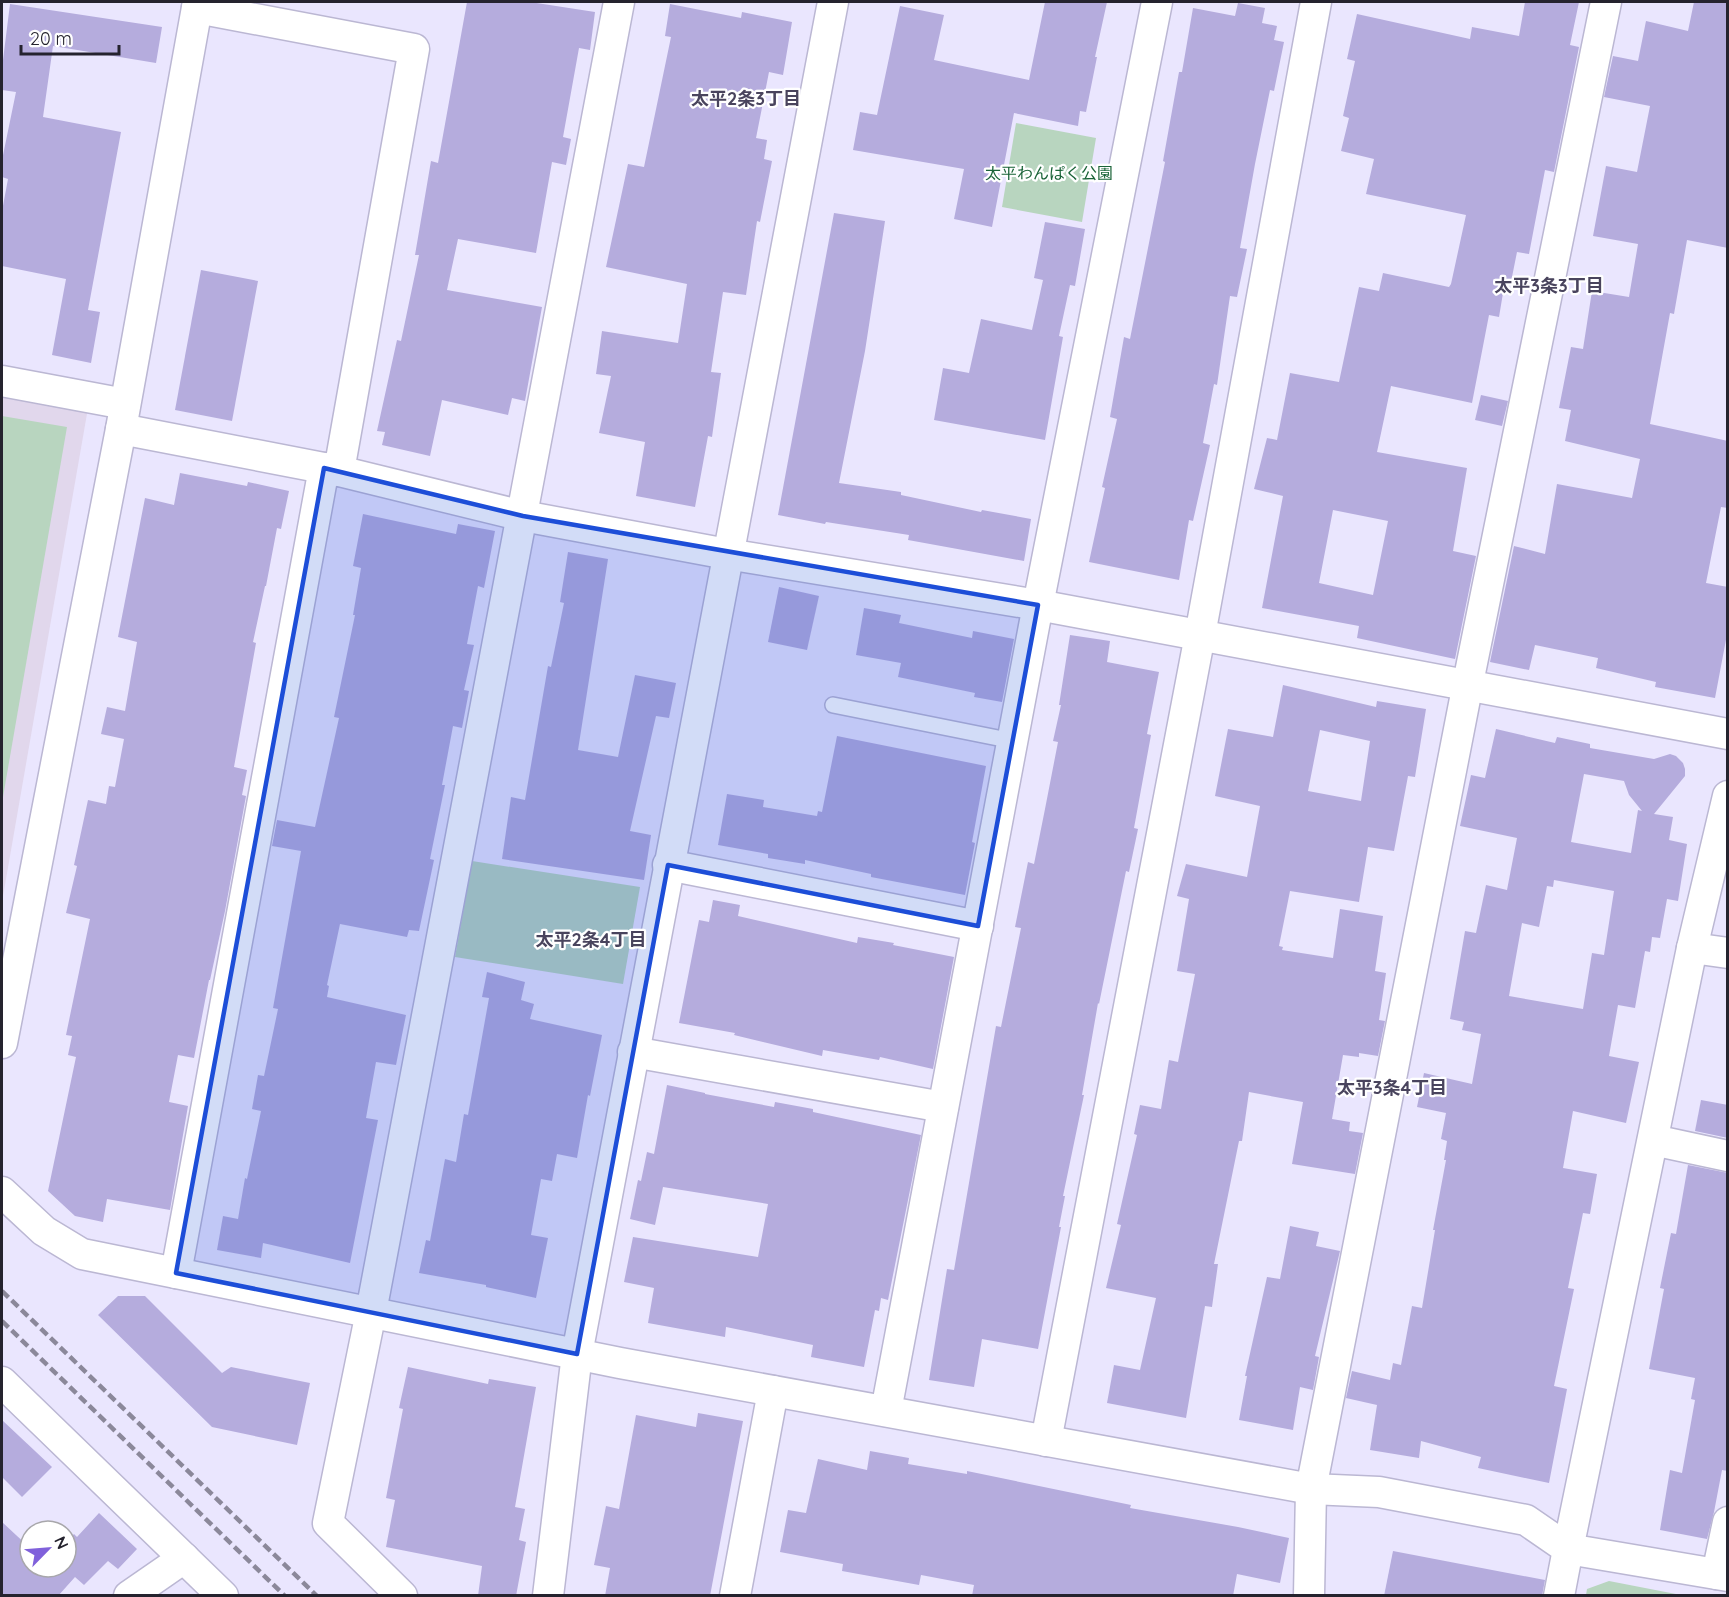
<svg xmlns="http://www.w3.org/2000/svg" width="1729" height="1597" font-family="Quicksand,'Noto Sans JP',sans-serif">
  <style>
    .education { fill: #e1d7ec }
    .green { fill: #b8d5bf }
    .building { fill: #b5acdd; fill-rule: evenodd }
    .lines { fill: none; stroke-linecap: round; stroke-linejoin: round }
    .service-casing { stroke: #bbb7d3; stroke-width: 18 }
    .minor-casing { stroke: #bbb7d3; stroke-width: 33 }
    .service { stroke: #fff; stroke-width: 15 }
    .minor { stroke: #fff; stroke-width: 30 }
    .rail { stroke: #8b889a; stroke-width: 4.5; stroke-dasharray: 9 4.5; stroke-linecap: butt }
    .marked { fill: #1d4ed8; fill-opacity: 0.2; stroke: #1d4ed8; stroke-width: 4.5; stroke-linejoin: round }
    .labels { text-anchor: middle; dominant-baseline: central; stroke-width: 4.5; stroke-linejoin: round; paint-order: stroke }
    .park-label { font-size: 16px; fill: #1a6338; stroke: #fff }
    .neighbourhood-label { font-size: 18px; font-weight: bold; fill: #49445d; stroke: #fff }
  </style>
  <rect width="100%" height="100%" fill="#eae6fe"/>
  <polygon class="education" points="2,393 88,408 2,902"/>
  <g class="green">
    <polygon points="1016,123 1096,138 1082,222 1002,207"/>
    <polygon points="2,416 67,427 3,797 2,796"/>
    <polygon points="472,861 640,887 623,984 455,957"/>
    <polygon points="1609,1581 1681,1595 1586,1595 1587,1589"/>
  </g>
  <g class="building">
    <polygon points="467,2 530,2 595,12 590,50 579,48 563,137 571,139 566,165 552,162 536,253 458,239 447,290 542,307 525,401 512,398 508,415 442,400 430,456 382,445 385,432 377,431 397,340 401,341 419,255 415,255 431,161 438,163"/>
    <polygon points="1045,2 1107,2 1095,57 1097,57 1086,112 1080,111 1078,126 1014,113 992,227 954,219 964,169 853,150 860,112 877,115 900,6 944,15 934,60 1029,80"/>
    <path d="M1525 2H1579L1570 45 1579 47 1554 172 1545 170 1529 254 1517 252 1511 282 1505 281 1499 317 1489 315 1472 403 1391 386 1377 452 1467 468 1453 551 1476 556 1455 659 1357 638 1359 626 1262 608 1283 496 1254 489 1267 438 1277 440 1290 373 1339 382 1359 287 1379 291 1383 273 1449 287 1451 284 1466 215 1366 194 1374 159 1341 151 1349 118 1343 116 1355 61 1347 59 1357 14 1470 39 1472 27 1519 36ZM1333 510 1388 521 1373 595 1319 583Z"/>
    <polygon points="1694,2 1728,2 1728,248 1687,240 1674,314 1670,313 1650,424 1728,441 1728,508 1721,507 1706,583 1728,587 1728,629 1715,698 1655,687 1656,682 1596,668 1598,658 1535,645 1529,670 1490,662 1514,546 1545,554 1557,484 1632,498 1640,459 1565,441 1571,410 1559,408 1571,347 1583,349 1592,291 1629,297 1638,244 1593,236 1606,166 1637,172 1650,106 1604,97 1613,56 1638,61 1646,21 1688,31"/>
    <polygon points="1238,3 1265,8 1262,23 1277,26 1274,40 1284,42 1274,91 1270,90 1255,164 1240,248 1247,249 1237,297 1230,296 1217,385 1214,384 1203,443 1210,445 1193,521 1189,520 1179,580 1089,562 1105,488 1102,487 1117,419 1110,417 1124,337 1130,339 1165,162 1163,161 1179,72 1182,72 1193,8 1235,16"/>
    <polygon points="10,4 162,27 156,63 53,46 43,117 121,132 88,310 100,312 91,363 52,355 66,279 2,266 2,211 8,179 2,177 2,160 16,92 2,90 2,68"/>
    <polygon points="670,4 741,18 742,12 792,22 783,75 769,72 756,138 767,140 764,159 772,161 760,222 757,221 746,295 723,292 711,372 721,373 712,437 708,436 695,507 636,496 645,442 599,433 611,376 596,374 602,331 678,343 687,284 606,267 628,164 644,167 671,37 665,36"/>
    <polygon points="834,213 885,221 865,351 839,483 901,492 901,495 981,512 982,510 1031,519 1024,561 908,540 909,535 826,522 825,524 778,515"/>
    <polygon points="1045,222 1085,229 1075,286 1070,285 1059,336 1063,337 1045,440 934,420 943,368 969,373 981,319 1032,330 1043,280 1034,278"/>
    <polygon points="201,270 258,281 232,421 175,410"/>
    <polygon points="1481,395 1508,401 1502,426 1475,420"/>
    <polygon points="180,473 247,486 248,482 289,491 281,529 277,528 266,586 265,586 253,642 256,643 234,767 247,770 242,795 246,796 225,911 210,980 209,980 194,1058 178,1055 169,1102 188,1106 170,1210 107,1199 103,1222 75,1216 48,1191 76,1057 68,1055 72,1036 66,1035 90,919 66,913 77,866 74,865 88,800 106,804 109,786 115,787 124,739 101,734 107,707 125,711 137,642 118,637 145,498 174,505"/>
    <polygon points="363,514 456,534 458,524 495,531 484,588 478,586 467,644 474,645 464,690 469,691 462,728 453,726 442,785 445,785 430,859 434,860 419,931 409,930 407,937 340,924 327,985 329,986 327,997 406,1015 396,1065 376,1062 366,1118 378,1120 350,1263 263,1243 261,1258 217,1250 223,1216 238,1219 245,1178 247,1179 261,1111 252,1109 258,1075 264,1076 278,1009 273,1008 301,851 272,846 277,820 315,827 339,718 334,717 355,615 353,615 361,568 353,566"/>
    <polygon points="568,552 608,559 578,750 618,757 635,675 676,683 669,718 656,716 630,831 651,835 644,880 502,859 511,797 525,800 548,666 551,667 564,603 560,602"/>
    <polygon points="779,587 819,596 807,650 768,642"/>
    <polygon points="864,608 901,615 899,623 972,638 973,631 1014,639 1002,702 974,697 975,693 898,677 901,663 856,655"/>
    <polygon points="1070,635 1110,641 1107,662 1159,672 1147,734 1151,735 1134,828 1138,829 1129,872 1126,871 1099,1004 1098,1003 1082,1095 1084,1095 1063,1196 1065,1196 1059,1227 1061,1227 1038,1349 982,1339 974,1387 929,1380 947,1269 954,1270 996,1026 1001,1027 1021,928 1015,927 1028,862 1034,864 1045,809 1058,742 1053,741 1061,705 1059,705"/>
    <path d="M1283 685 1376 707 1377 701 1426 709 1415 777 1408 776 1394 851 1368 847 1359 902 1290 891 1279 946 1283 947 1282 950 1333 958 1340 909 1383 916 1375 971 1386 973 1379 1020 1385 1021 1378 1056 1359 1053V1057L1343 1055 1332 1119 1350 1122 1349 1131 1363 1133 1355 1174 1292 1164 1303 1102 1249 1092 1242 1141H1239L1214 1264H1218L1212 1307 1205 1306 1186 1418 1107 1403 1114 1365 1140 1370 1156 1298 1106 1288 1121 1225 1117 1224 1137 1135 1134 1134 1140 1105 1161 1109 1169 1060 1178 1062 1195 974 1177 971 1189 899 1177 896 1186 864 1247 877 1260 806 1215 796 1228 729 1273 737ZM1320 730 1370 741 1361 801 1308 791Z"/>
    <path d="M1496 729 1555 743 1557 737 1590 744V748L1654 759 1670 754 1676 756 1683 763 1685 769V776L1654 814 1673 817 1669 840 1687 844 1678 901 1667 899 1660 938 1652 937 1650 952 1645 951 1635 1008 1618 1005 1609 1056 1639 1062 1626 1123 1573 1111 1563 1168 1597 1174 1590 1214 1583 1213 1568 1288 1574 1289 1554 1386 1567 1389 1549 1483 1478 1468 1481 1457 1421 1441 1419 1458 1370 1450 1377 1405 1346 1398 1352 1371 1390 1380 1393 1363 1401 1365 1412 1306 1422 1308 1435 1230H1433L1446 1160H1444L1447 1141 1441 1139 1446 1113 1417 1107 1424 1073 1472 1084 1481 1034 1462 1030 1464 1022 1450 1019 1465 931 1476 933 1486 885 1507 890 1517 838 1460 826 1471 775 1485 778ZM1584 774 1624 781 1629 795 1642 811 1638 810 1631 853 1571 842ZM1554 880 1614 891 1604 955 1592 953 1583 1009 1509 996 1522 923 1539 927 1547 886 1553 887Z"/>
    <polygon points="837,736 986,766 972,842 975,843 965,895 871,877 871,874 805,860 805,864 768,858 768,854 718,845 727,794 764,800 763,807 817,816 818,811 822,812"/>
    <polygon points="713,900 740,905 738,916 857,943 858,937 894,943 893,945 954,957 933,1069 880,1057 879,1060 823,1050 822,1056 734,1035 735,1033 679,1023 699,920 709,922"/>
    <polygon points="487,972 525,982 521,1000 534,1004 530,1019 602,1035 590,1096 588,1095 577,1158 557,1154 552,1181 541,1179 531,1235 548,1238 536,1298 486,1287 486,1285 419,1273 426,1240 430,1241 445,1159 456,1162 464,1114 468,1115 489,998 482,997"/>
    <polygon points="667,1085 705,1093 705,1094 774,1107 775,1102 813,1109 813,1112 921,1135 888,1300 881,1298 879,1311 875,1310 864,1367 811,1357 813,1345 726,1327 725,1337 648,1323 654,1288 624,1282 633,1237 758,1257 768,1204 663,1187 655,1225 630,1219 638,1180 641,1181 647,1152 654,1154"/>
    <polygon points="1701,1100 1728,1105 1728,1138 1695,1131"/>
    <polygon points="1688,1165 1728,1173 1728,1471 1722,1470 1714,1512 1707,1539 1660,1530 1670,1470 1682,1473 1695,1400 1691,1399 1695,1378 1649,1369 1664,1289 1660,1288 1671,1233 1676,1234"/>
    <polygon points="1290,1226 1319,1232 1316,1246 1340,1251 1315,1356 1319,1357 1313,1390 1300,1387 1293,1430 1239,1420 1247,1376 1245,1376 1267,1277 1280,1279"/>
    <polygon points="118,1296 145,1296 222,1373 231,1367 310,1383 297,1445 212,1427 98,1315"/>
    <polygon points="408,1367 488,1384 489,1379 536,1387 515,1507 525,1509 519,1540 526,1542 516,1596 478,1596 482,1566 386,1547 395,1500 386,1498 403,1409 399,1408"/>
    <polygon points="698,1413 743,1421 710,1596 605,1596 610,1568 594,1565 606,1506 619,1509 636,1415 696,1427"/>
    <polygon points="2,1420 52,1467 22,1497 2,1477"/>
    <polygon points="870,1451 909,1458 908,1464 967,1474 967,1471 1131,1505 1130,1508 1238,1527 1289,1538 1280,1583 1237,1574 1233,1596 972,1596 974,1585 921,1575 919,1585 842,1571 843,1564 780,1552 788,1510 806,1513 818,1459 867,1470"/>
    <polygon points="99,1513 137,1549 118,1569 108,1561 84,1585 75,1577 58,1596 2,1596 2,1522 30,1548 30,1567 66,1567 66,1542 74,1534 77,1537"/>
    <polygon points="1393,1551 1545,1580 1542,1596 1384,1596"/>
  </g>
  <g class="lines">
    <g class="service-casing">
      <polyline id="service" points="833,705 1013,741"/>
    </g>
    <g class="minor-casing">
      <g id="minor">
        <polyline points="197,8 414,49 339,471"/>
        <polyline points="2,381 125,404"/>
        <polyline points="121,429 339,471 523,516 727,554 1038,605 1728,734"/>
        <polyline points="1728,796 1692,948 1568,1549 1728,1576"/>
        <polyline points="668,865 978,926"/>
        <polyline points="1692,948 1728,953"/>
        <polyline points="2,1043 121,429 198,2"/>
        <polyline points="633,1052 943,1107"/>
        <polyline points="1653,1140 1728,1156"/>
        <polyline points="2,1192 44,1231 82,1254 620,1363 1311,1489 1379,1492 1526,1520 1568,1549 1559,1596"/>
        <polyline points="176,1273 324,468"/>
        <polyline points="2,1382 223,1596"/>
        <polyline points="886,1411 1038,605 1157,2"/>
        <polyline points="1046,1441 1200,635 1316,2"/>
        <polyline points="1717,1574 1728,1522"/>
        <polyline points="129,1596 184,1558"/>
        <polyline points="402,1596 328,1523 371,1312 619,2"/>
        <polyline points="548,1596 577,1354 833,2"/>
        <polyline points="735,1596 773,1391"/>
        <polyline points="1309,1596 1311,1489 1471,668 1606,2"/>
      </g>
    </g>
    <use href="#service" class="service"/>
    <use href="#minor" class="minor"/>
    <g class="rail">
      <polyline points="2,1291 317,1596"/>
      <polyline points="2,1321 285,1596"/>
    </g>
  </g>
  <path class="marked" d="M324 468 523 516 1038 605 978 926 668 865 577 1354 176 1273Z"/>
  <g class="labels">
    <g class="park-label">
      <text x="1049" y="173">太平わんぱく公園</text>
    </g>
    <g class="neighbourhood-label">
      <text x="746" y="98">太平2条3丁目</text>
      <text x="1549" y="285">太平3条3丁目</text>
      <text x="591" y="939">太平2条4丁目</text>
      <text x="1392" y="1087">太平3条4丁目</text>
    </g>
  </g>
  <rect width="1729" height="1597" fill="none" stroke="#25232e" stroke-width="6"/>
  <g transform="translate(48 1549) rotate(65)"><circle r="28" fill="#ffffff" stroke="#a8a7ab" stroke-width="1.5"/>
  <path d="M0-4.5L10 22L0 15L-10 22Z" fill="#8061db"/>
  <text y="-9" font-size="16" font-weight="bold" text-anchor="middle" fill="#25232e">N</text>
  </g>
  <path d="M21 45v9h98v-9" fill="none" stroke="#25232e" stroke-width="3"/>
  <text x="30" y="45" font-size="18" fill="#25232e" stroke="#ffffff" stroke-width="4.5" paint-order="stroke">20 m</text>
</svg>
